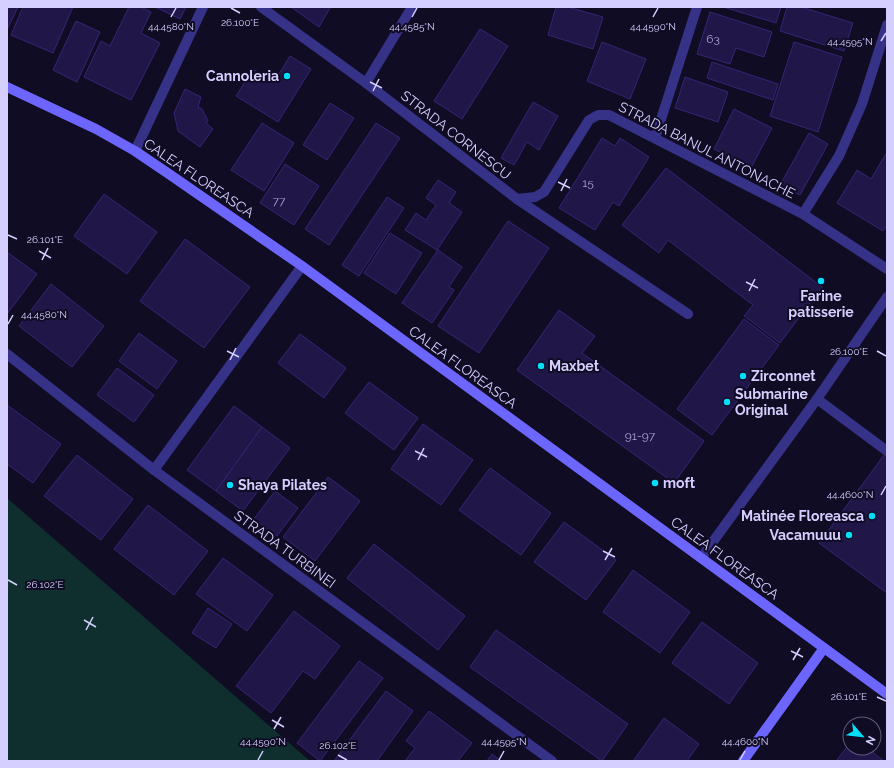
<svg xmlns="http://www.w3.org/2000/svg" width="894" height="768" font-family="Raleway,sans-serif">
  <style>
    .green { fill: #0e2f2e }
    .building { fill: #201647; stroke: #362576 }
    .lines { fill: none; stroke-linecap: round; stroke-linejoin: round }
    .lane { stroke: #363288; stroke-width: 10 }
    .street { stroke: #363288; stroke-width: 10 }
    .secondary { stroke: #6c66ff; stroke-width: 10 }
    .ticks { fill: none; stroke: #d5cfff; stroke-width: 1.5 }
    .poi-dot { fill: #00defa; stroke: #100c24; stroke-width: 1.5 }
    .labels { text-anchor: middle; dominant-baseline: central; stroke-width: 4; stroke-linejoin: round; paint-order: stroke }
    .number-label { font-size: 12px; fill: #a8a1d1 }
    .poi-label { font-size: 14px; font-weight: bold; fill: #d5cfff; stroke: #100c24; text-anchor: start }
    .street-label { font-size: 14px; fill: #d5cfff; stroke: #100c24 }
    .ticks-label { font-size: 10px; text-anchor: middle; fill: #d5cfff; stroke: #100c24; stroke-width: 4; stroke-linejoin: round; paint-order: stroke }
  </style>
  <rect width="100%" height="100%" fill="#100c24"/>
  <polygon class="green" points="7,498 310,761 7,761"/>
  <g class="building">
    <polygon points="7,7 18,7 7,30"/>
    <polygon points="23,7 73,7 53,53 11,35"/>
    <polygon points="129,7 141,7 151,12 141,33 160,43 131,100 84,77 101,41 110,46"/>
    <polygon points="155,7 186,7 180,19"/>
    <polygon points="291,7 327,7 330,8 319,27"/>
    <polygon points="556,7 568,7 603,17 593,49 548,35"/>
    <polygon points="723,7 781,7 776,23"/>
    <polygon points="787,7 801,7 853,23 844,51 780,31"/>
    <polygon points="710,12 772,32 764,57 736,48 730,64 697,54"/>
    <polygon points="76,21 100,32 77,82 53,70"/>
    <polygon points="480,29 508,46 462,119 434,101"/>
    <polygon points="602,42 646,59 630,99 587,81"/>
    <polygon points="794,42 842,57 818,132 770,116"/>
    <polygon points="290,56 311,69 278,122 236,96 253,69 274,82"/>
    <polygon points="712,62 778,84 773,100 707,78"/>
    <polygon points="685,77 728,92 718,122 675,108"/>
    <polygon points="185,89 201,97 198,107 202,109 208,121 206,123 213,129 200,147 178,131 174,113"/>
    <polygon points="533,102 558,116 539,150 527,142 514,165 501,158"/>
    <polygon points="330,103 354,118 327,160 303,145"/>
    <polygon points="734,109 772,128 751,168 714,149"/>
    <polygon points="262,123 294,143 264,191 231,170"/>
    <polygon points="376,123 400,138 329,245 305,229"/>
    <polygon points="809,133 828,144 800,195 780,185"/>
    <polygon points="602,138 615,146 620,138 649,157 619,206 613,202 595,230 559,208"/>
    <polygon points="887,152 887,225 883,231 837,203 857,170 871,179"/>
    <polygon points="285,164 319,186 294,225 260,203"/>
    <polygon points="666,168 822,287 780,343 744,316 753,305 668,240 659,253 622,225"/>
    <polygon points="438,180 456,192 449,203 462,212 437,250 405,230 416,213 426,220 436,205 426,198"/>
    <polygon points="104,194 157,232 127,274 74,236"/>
    <polygon points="387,197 404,208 359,276 342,265"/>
    <polygon points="508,221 549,248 479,353 438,326"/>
    <polygon points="390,233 422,253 396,294 364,273"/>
    <polygon points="185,239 250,287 204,348 140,301"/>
    <polygon points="438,250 462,267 449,287 454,290 432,323 402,303"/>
    <polygon points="7,252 37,274 7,314"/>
    <polygon points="51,284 104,326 72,367 19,326"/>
    <polygon points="559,310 595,336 582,353 704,441 674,483 517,370"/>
    <polygon points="744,319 779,345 712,435 677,409"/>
    <polygon points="139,333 177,361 157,389 119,361"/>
    <polygon points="300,334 346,368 324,398 278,363"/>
    <polygon points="117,368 154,395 134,422 97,395"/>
    <polygon points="369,382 418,418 394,450 345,413"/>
    <polygon points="7,405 61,444 33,483 7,464"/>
    <polygon points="234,406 262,427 216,491 187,470"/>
    <polygon points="423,424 473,460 441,505 391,469"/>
    <polygon points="262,427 290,448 243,511 216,491"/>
    <polygon points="887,451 887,593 819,543"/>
    <polygon points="77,455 133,499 101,540 44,496"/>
    <polygon points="490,468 551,513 521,555 459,510"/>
    <polygon points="328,477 360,501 315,561 283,537"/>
    <polygon points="275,491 298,508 277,536 254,519"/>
    <polygon points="148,505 208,551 174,595 114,549"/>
    <polygon points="564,522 616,560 586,600 534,562"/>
    <polygon points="374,544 465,616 438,650 347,578"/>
    <polygon points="223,558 273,595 247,631 196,594"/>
    <polygon points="633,570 690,612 660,653 603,612"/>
    <polygon points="208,608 232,624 216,648 192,633"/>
    <polygon points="294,611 340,646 315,679 303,671 271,713 236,686"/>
    <polygon points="702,622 758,663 729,704 672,663"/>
    <polygon points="496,630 628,724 602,761 470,667"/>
    <polygon points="359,661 383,678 320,761 297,743"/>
    <polygon points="386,691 413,711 377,761 334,761"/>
    <polygon points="429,711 472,743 458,761 405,761 415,748 406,741"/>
    <polygon points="664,718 699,744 687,761 633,761"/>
    <polygon points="850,743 850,748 867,748 884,761 836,761"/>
    <polygon points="492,754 501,761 487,761"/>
  </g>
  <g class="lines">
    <g class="lane">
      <polyline points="517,199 688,314"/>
      <polyline points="817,399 887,451"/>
    </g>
    <g class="street">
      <polyline points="261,7 366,83 517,199 535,197 544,192 589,120 598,115 609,115 803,214 887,269"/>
      <polyline points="366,83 412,7"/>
      <polyline points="655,138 697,7"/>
      <polyline points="135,151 203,7"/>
      <polyline points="803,214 839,156 862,104 887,25"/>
      <polyline points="7,354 154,470 552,761"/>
      <polyline points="154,470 302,266"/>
      <polyline points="701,558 817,399 887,297"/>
    </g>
    <g class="secondary">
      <polyline points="7,87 96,129 135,151 169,174 302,266 887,694"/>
      <polyline points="743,761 824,648"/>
    </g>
  </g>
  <path class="ticks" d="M231 8 240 13M171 17 176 8M412 17 417 8M653 17 658 8M881 41 886 33M370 82 382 88M373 91 379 79M558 182 570 188M561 191 567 179M8 235 17 239M39 251 51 258M42 260 48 248M746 282 758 288M749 291 755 279M8 324 13 315M227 351 239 357M877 351 886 356M230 360 236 348M415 451 427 457M418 460 424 448M881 495 886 486M603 551 615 557M605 560 612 548M8 580 17 585M84 620 96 627M86 630 93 617M791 651 803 657M793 660 800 648M877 697 886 701M272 720 284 727M274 729 281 717M338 755 347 760M258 760 263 751M499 760 504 751M740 760 745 751"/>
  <g class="poi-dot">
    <circle cx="287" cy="76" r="4"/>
    <circle cx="821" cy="281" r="4"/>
    <circle cx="541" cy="366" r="4"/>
    <circle cx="743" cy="376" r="4"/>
    <circle cx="727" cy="402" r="4"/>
    <circle cx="655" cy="483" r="4"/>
    <circle cx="230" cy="485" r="4"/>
    <circle cx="872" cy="516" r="4"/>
    <circle cx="849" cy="535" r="4"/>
  </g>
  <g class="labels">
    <g class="number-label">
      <text x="713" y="39">63</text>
      <text x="588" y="183">15</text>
      <text x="279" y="201">77</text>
      <text x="640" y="436">91-97</text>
    </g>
    <g class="poi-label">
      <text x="279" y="76" text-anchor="end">Cannoleria</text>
      <text x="821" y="296" text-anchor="middle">Farine<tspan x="821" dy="16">patisserie</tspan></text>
      <text x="549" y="366">Maxbet</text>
      <text x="751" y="376">Zirconnet</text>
      <text x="735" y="394">Submarine<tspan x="735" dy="16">Original</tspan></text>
      <text x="663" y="483">moft</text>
      <text x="238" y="485">Shaya Pilates</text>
      <text x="864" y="516" text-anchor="end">Matinée Floreasca</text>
      <text x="841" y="535" text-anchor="end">Vacamuuu</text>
    </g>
    <g class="street-label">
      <text transform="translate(456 135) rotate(38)">STRADA CORNESCU</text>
      <text transform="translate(707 150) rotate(27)">STRADA BANUL ANTONACHE</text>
      <text transform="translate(199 178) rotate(34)">CALEA FLOREASCA</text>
      <text transform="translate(463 367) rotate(36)">CALEA FLOREASCA</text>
      <text transform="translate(285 549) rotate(36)">STRADA TURBINEI</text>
      <text transform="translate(725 558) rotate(36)">CALEA FLOREASCA</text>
    </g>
  </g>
  <g class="ticks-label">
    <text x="240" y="26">26.100°E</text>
    <text x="171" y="30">44.4580°N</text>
    <text x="412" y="30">44.4585°N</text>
    <text x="653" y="30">44.4590°N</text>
    <text x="850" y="45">44.4595°N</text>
    <text x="45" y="243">26.101°E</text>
    <text x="44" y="318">44.4580°N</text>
    <text x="849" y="355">26.100°E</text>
    <text x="850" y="498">44.4600°N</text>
    <text x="45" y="588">26.102°E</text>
    <text x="849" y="700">26.101°E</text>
    <text x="263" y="745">44.4590°N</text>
    <text x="504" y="745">44.4595°N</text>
    <text x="745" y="745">44.4600°N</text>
    <text x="338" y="749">26.102°E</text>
  </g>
  <rect width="894" height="768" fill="none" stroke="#d5cfff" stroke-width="16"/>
  <g transform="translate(862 736) rotate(118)"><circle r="19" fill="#100c24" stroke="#5f5a7c"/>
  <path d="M0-3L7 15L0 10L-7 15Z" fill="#00defa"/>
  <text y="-6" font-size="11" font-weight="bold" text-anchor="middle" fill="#d5cfff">N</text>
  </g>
</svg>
